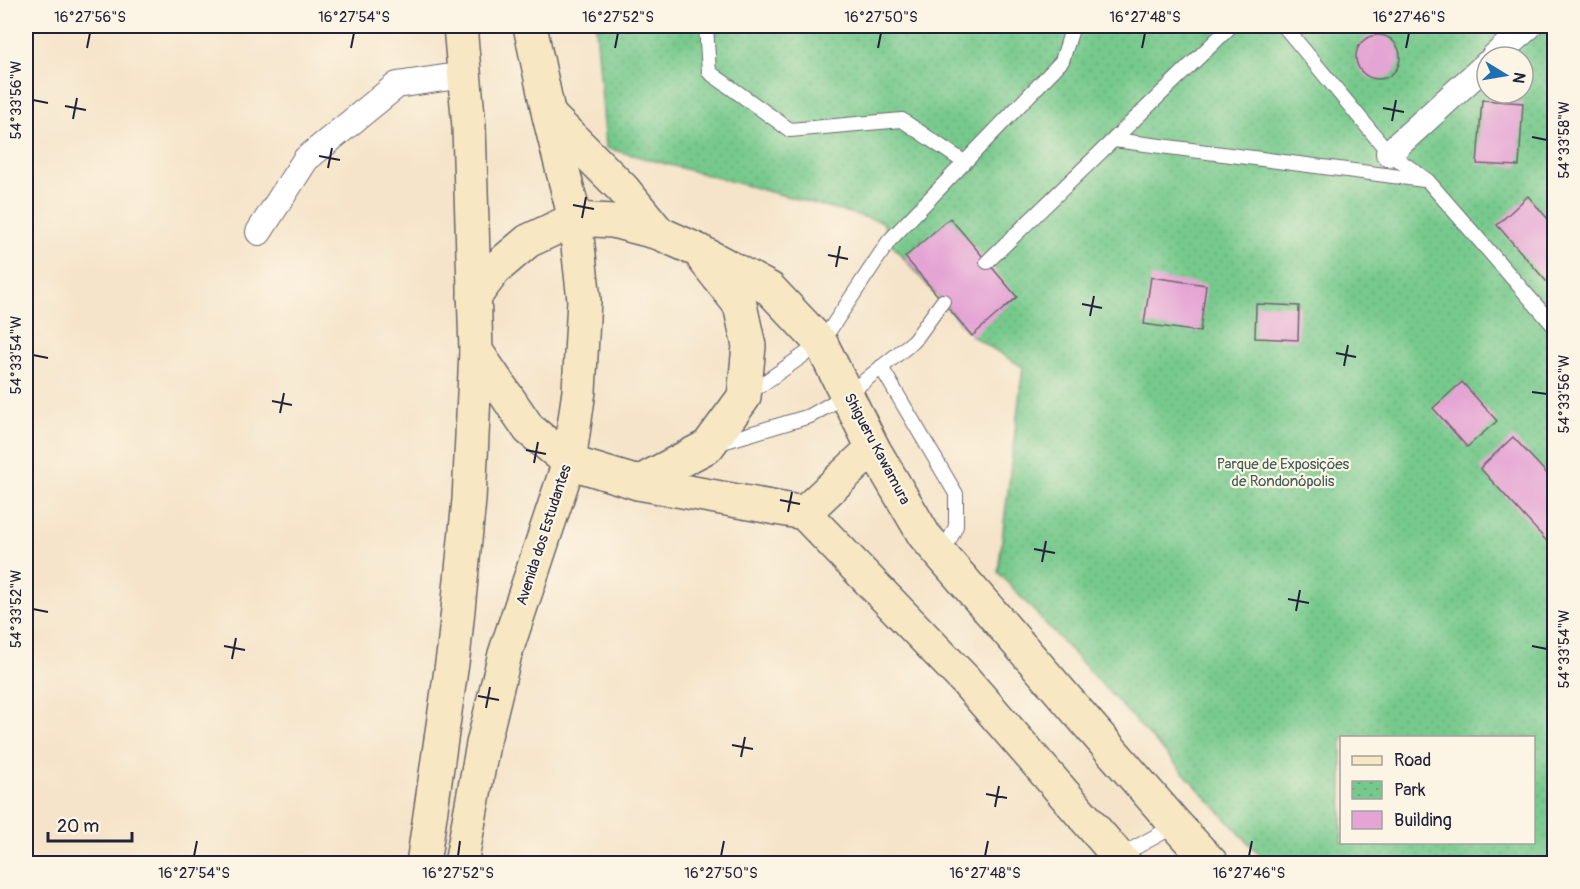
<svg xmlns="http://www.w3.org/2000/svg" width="1580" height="889" font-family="Pangolin,sans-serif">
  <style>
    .park { fill: url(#park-dots); stroke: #4c7664; stroke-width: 1.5; fill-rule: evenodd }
    .building { fill: #e5a5d4 }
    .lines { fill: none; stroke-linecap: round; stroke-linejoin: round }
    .lane-casing { stroke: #6c666d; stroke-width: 16 }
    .street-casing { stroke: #6c666d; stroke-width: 28 }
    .secondary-casing { stroke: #6c666d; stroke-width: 36 }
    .lane { stroke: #fff; stroke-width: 14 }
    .street { stroke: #fff; stroke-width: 26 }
    .secondary { stroke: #f7e8c3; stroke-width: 33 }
    .ticks { fill: none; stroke: #22223b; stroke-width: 2 }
    .labels { text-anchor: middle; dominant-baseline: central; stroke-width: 4.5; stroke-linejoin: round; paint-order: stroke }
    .street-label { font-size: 15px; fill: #22223b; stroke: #fcf5e5 }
    .park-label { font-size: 15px; fill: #3f5c57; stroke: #fcf5e5 }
    .neatline { fill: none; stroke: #22223b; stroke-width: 2 }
    .ticks-label { font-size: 15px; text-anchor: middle; fill: #22223b }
  </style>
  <defs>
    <pattern id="park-dots" width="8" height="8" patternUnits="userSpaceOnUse" patternTransform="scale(1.5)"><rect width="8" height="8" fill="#76c98c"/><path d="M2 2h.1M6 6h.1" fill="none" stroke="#66ac7a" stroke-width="1.8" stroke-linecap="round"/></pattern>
  </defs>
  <rect width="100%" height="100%" fill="#fcf5e5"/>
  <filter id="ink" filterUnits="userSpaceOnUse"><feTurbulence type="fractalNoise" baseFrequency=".0167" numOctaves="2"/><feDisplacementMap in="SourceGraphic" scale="12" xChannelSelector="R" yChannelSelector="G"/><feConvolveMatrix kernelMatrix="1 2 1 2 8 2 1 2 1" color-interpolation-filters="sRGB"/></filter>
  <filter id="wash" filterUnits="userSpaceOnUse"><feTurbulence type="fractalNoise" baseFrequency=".008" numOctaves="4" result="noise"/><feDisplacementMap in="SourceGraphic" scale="24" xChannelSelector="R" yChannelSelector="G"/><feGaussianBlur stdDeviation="1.35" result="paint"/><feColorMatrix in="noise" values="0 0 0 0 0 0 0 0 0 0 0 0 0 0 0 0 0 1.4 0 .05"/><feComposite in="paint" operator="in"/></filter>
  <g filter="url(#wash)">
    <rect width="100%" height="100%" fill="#f5e4c9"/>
    <path class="park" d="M596 26H1554V863H1267L998 572 1023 367 972 336 889 241 883 222 606 148ZM1487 57H1523V93H1487ZM1342 738H1534V842H1342Z"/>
    <g id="blocks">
      <g class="building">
        <circle cx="1378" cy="57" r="22"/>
        <polygon points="1482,100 1523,103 1519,166 1477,164"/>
        <polygon points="1528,196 1554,226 1554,290 1497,225"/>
        <polygon points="950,218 1017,297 972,336 905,257"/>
        <polygon points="1151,277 1206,285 1200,332 1144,324"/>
        <polygon points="1256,304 1299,306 1298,340 1255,338"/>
        <polygon points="1462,382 1497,421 1467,447 1433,408"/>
        <polygon points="1513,437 1552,479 1554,477 1554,549 1480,468"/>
      </g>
    </g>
  </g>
  <g filter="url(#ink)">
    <use href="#blocks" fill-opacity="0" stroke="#6c666d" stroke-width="1.5"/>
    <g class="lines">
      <g class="lane-casing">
        <g id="lane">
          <polyline points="706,26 709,72 790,130 902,120 964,162"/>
          <polyline points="1284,26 1389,153 1428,181 1554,326"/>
          <polyline points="1114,140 1424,180"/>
          <polyline points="987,262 1231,26"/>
          <polyline points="881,367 956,494 956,526 943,554"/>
          <polyline points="748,394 821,343 889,241 1062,61 1073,26"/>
          <polyline points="716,444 810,416 848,394 914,341 943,301"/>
          <polyline points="1118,857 1176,825"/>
        </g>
      </g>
      <g class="street-casing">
        <g id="street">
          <polyline points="1494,57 1529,26"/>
          <polyline points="1389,153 1487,64"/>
          <polyline points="259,232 306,159 397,85 464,75"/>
        </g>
      </g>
      <g class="secondary-casing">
        <g id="secondary">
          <polyline points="550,116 623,189 659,233"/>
          <polyline points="474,297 495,269 528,241 575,219 613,221 659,233 697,250 770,289 821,343 873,448 924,535 1176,825 1212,864"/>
          <polyline points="476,351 529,429 569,462 638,483 804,513 965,680 1125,864"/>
          <polyline points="638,483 708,446 744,397 749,346 740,305 704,259"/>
          <polyline points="804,513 873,448"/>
          <polyline points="423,864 454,649 469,500 476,351 469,127 460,26"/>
          <polyline points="461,864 483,744 505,654 569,462 579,391 584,300 575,219 549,116 530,26"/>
        </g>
      </g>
      <use href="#lane" class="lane"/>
      <use href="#street" class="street"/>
      <use href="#secondary" class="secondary"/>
    </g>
  </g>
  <path class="ticks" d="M87 48 90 33M351 48 354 33M615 48 618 33M878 48 881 33M1142 48 1145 33M1406 48 1409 33M33 100 48 103M65 106 86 110M1383 108 1404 112M73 119 77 98M1392 121 1396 100M1532 137 1547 140M319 156 340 160M328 168 332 148M573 205 594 209M582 218 586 197M828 255 848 259M836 267 840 246M1082 304 1102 308M1090 316 1094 296M1336 353 1356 357M33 355 48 358M1344 366 1348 345M1532 392 1547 394M272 401 292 405M280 413 284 393M526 450 546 454M534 463 538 442M780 500 800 504M788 512 792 492M1034 549 1055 553M1042 562 1046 541M1288 599 1309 603M33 609 48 612M1296 611 1300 590M224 646 245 650M1532 646 1547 649M232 659 236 638M478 696 499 700M486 708 490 687M732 745 753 749M741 757 745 737M986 794 1007 798M995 807 999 786M194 856 197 841M458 856 460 841M721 856 724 841M985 856 988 841M1249 856 1252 841"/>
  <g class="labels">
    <g class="street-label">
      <text transform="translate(877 449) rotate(62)">Shigueru Kawamura</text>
      <text transform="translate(544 535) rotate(-72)">Avenida dos Estudantes</text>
    </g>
    <g class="park-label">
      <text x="1283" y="464">Parque de Exposições<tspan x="1283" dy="17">de Rondonópolis</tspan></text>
    </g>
  </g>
  <rect width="1580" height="889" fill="none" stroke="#fcf5e5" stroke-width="66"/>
  <rect x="1340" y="736" width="195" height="108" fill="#fcf5e5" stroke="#a5a1a1" stroke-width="1.5"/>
  <rect x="1352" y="756" width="30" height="9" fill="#f7e8c3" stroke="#a5a1a1" stroke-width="1.5"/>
  <text x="1394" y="766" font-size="18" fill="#22223b">Road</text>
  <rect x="1352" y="781" width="30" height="18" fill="url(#park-dots)" stroke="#a5a1a1" stroke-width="1.5"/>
  <text x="1394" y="796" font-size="18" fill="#22223b">Park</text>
  <rect x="1352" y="811" width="30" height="18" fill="#e5a5d4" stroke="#a5a1a1" stroke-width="1.5"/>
  <text x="1394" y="826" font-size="18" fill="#22223b">Building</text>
  <g transform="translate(1505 75) rotate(101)"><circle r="28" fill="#fcf5e5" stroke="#a5a1a1" stroke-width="1.5"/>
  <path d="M0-4.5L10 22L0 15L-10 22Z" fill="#1f6fb2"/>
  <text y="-9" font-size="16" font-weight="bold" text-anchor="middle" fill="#22223b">N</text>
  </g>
  <path d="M48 832v9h84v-9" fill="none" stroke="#22223b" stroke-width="3"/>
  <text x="57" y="832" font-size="18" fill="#22223b" stroke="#fcf5e5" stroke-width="4.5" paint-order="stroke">20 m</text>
  <rect x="33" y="33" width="1514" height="823" class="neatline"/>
  <g class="ticks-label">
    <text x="90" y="22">16°27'56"S</text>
    <text x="354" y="22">16°27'54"S</text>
    <text x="618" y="22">16°27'52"S</text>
    <text x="881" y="22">16°27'50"S</text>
    <text x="1145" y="22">16°27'48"S</text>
    <text x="1409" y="22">16°27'46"S</text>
    <text transform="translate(16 100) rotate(-90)" y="5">54°33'56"W</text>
    <text transform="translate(1564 140) rotate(-90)" y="5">54°33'58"W</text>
    <text transform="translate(16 355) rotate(-90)" y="5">54°33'54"W</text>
    <text transform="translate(1564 394) rotate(-90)" y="5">54°33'56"W</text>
    <text transform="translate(16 609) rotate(-90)" y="5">54°33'52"W</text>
    <text transform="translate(1564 649) rotate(-90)" y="5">54°33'54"W</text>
    <text x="194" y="878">16°27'54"S</text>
    <text x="458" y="878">16°27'52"S</text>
    <text x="721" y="878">16°27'50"S</text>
    <text x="985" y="878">16°27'48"S</text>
    <text x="1249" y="878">16°27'46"S</text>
  </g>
</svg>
